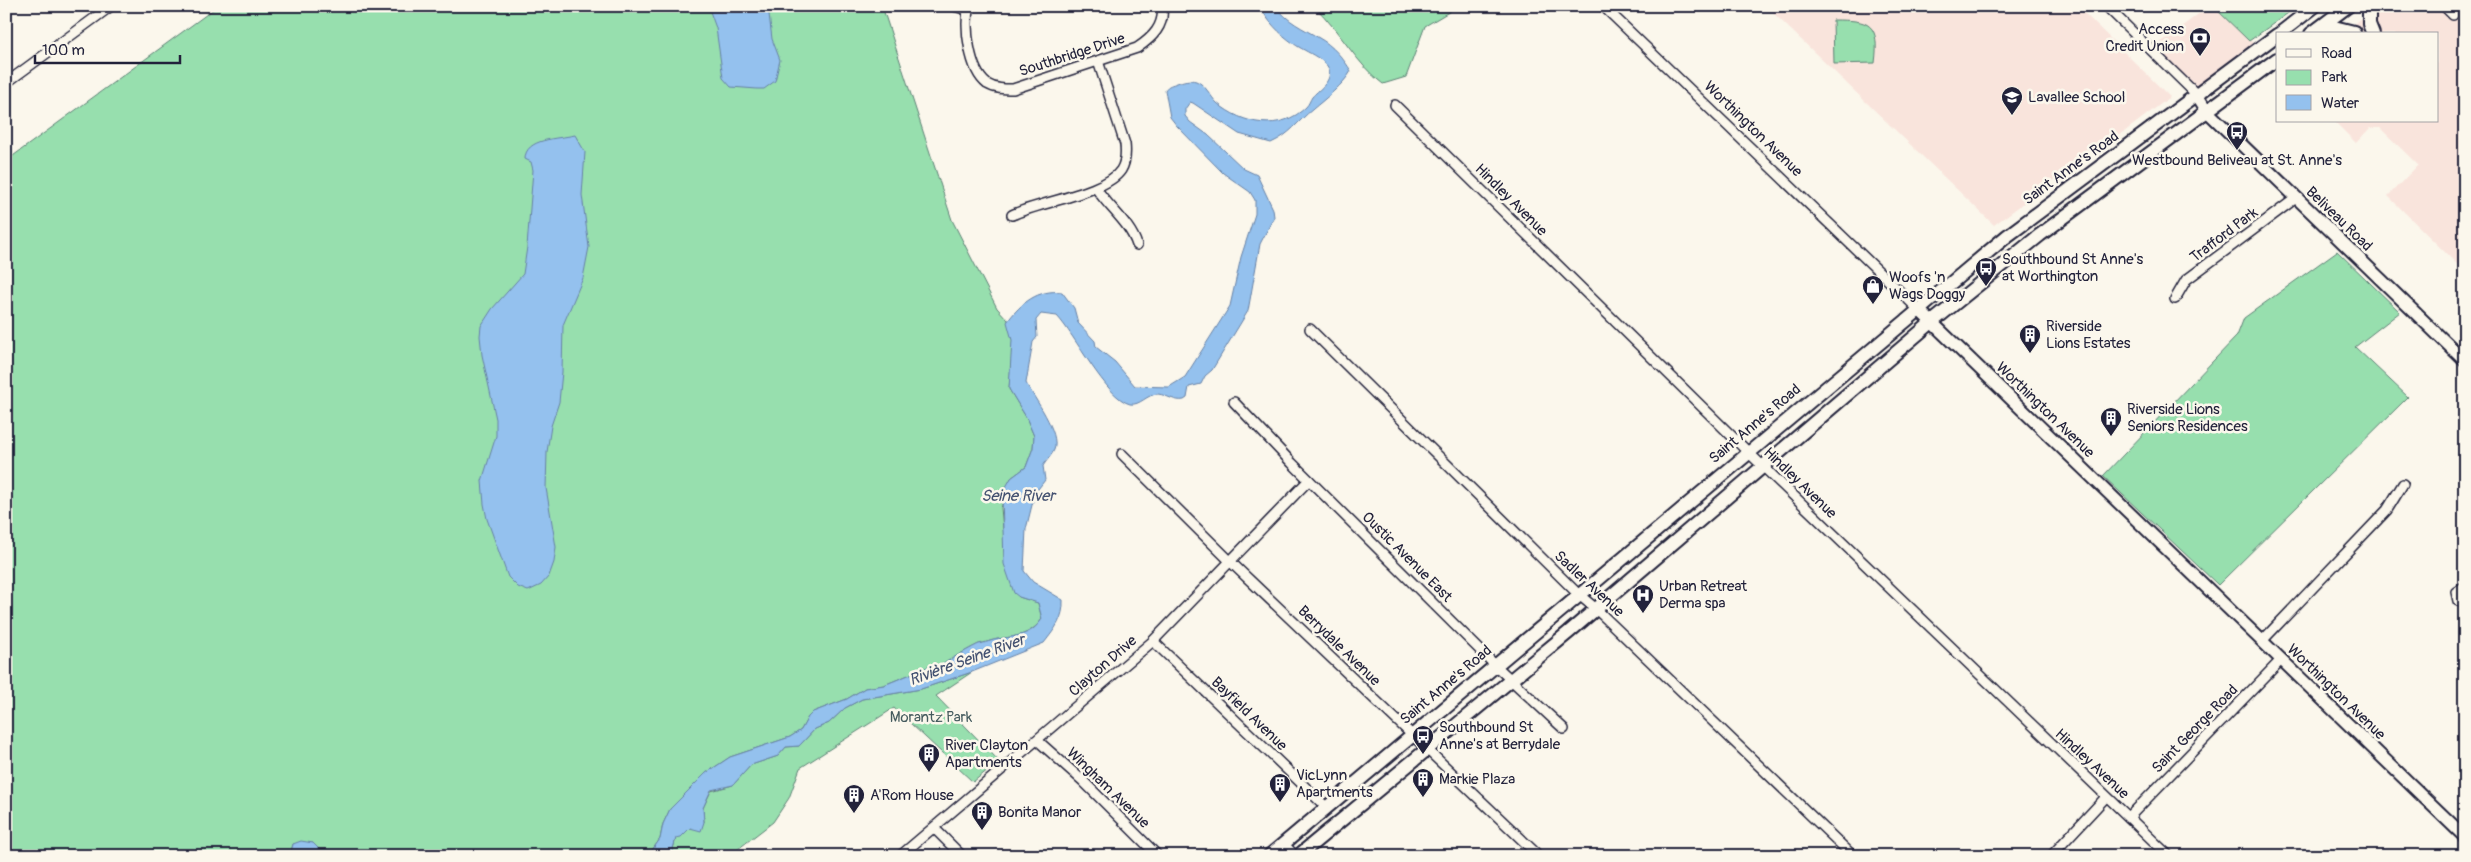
<svg xmlns="http://www.w3.org/2000/svg" width="2471" height="862" font-family="Pangolin,sans-serif">
  <style>
    .built { fill: #f9e4dc }
    .green { fill: #97dfae; stroke: #5c8074 }
    .water { fill: #94c1ee; stroke: #6681a6 }
    .lines { fill: none; stroke-linecap: round; stroke-linejoin: round }
    .minor-casing { stroke: #22223b; stroke-width: 12 }
    .tertiary-casing { stroke: #22223b; stroke-width: 15 }
    .secondary-casing { stroke: #22223b; stroke-width: 16 }
    .minor { stroke: #fbf7ec; stroke-width: 9 }
    .tertiary { stroke: #fbf7ec; stroke-width: 11 }
    .secondary { stroke: #fbf7ec; stroke-width: 12 }
    .labels { text-anchor: middle; dominant-baseline: central; stroke-width: 5; stroke-linejoin: round; paint-order: stroke }
    .poi-label { font-size: 15px; fill: #22223b; stroke: #fbf7ec; text-anchor: start }
    .street-label { font-size: 15px; fill: #22223b; stroke: #fbf7ec }
    .park-label { font-size: 15px; fill: #455b5e; stroke: #fbf7ec }
    .water-label { font-size: 16px; font-style: italic; fill: #445271; stroke: #fbf7ec }
  </style>
  <rect width="100%" height="100%" fill="#fbf7ec"/>
  <filter id="ink" filterUnits="userSpaceOnUse"><feTurbulence type="fractalNoise" baseFrequency=".02" numOctaves="2"/><feDisplacementMap in="SourceGraphic" scale="10" xChannelSelector="R" yChannelSelector="G"/><feConvolveMatrix kernelMatrix="1 2 1 2 8 2 1 2 1" color-interpolation-filters="sRGB"/></filter>
  <g filter="url(#ink)">
    <g class="built">
      <polygon points="1766,6 2077,6 2170,97 2116,138 2114,136 1994,225"/>
      <polygon points="2209,6 2216,6 2256,46 2197,93 2152,49"/>
      <polygon points="2376,6 2465,6 2465,272 2388,196 2418,165 2380,128 2370,128 2356,143 2334,121 2437,121 2437,34 2341,34"/>
    </g>
    <g class="green">
      <path d="M218 6H882L952 220 997 308 1008 320 1013 340 1009 389 1026 417 1034 436 1033 448 1026 467 1011 478 1001 508 1003 529 1019 597 1038 603 1042 619C1030 636 1016 636 998 639 992 640 985 643 979 644 976 645 945 662 942 665H933L884 685 865 688 847 699 813 712 808 717 801 730 790 737 730 757 706 773 670 809 663 824 660 839 648 856H326L313 843 293 844 290 856H6V161Z"/>
      <path d="M1459 6 1425 26 1406 77 1383 84C1357 65 1340 31 1315 7Z"/>
      <polygon points="2213,6 2298,6 2249,41"/>
      <path d="M1833 20C1870 20 1880 23 1875 63L1834 64Z"/>
      <polygon points="2337,251 2400,312 2355,347 2408,397 2218,585 2103,476 2237,336 2244,318"/>
      <polygon points="972,672 936,696 999,761 973,782 894,708 800,768 789,798 773,822 729,856 671,856 676,838 690,828 704,822 703,808 711,791 733,785 751,765 778,756 786,747 799,746 815,729 829,723 845,708 862,699 921,689"/>
    </g>
    <g class="water">
      <polygon points="708,6 768,6 772,39 780,60 775,81 764,89 757,89 731,87 723,78 716,28"/>
      <path d="M1260 6H1276C1287 22 1303 28 1319 38 1332 45 1344 59 1351 71 1344 84 1325 99 1313 109 1297 122 1291 134 1271 143L1239 134 1193 103 1190 102 1185 109V116L1190 122 1208 135 1244 169 1257 175 1273 209 1274 217 1260 244 1248 311 1212 370 1205 376 1201 384 1189 387 1187 398 1184 400C1175 402 1167 395 1158 394 1147 394 1140 406 1130 404 1106 398 1075 335 1057 316L1041 314 1036 320 1037 337 1033 342 1026 383C1034 398 1061 433 1054 450 1052 455 1046 461 1043 466L1045 480 1035 493 1026 529 1024 571 1033 582 1063 600C1064 618 1055 629 1044 643L972 672 921 689 862 699 845 708 829 723 815 729 799 746 786 747 778 756 751 765 733 785 711 790 703 808 704 822 701 831 690 828 681 837 676 838 671 856H648L660 839 663 824 670 809 706 773 730 757 790 737 801 730 808 717 813 712 847 699 865 688 884 685 933 665H942C945 662 976 645 979 644 985 643 992 640 998 639 1016 636 1031 636 1042 619L1038 603 1019 597 1014 593 1004 564 1002 494 1011 478 1026 467 1033 448 1034 436 1026 417 1009 389 1012 340 1007 322C1021 303 1038 289 1062 292L1074 308 1078 323 1095 341 1096 347 1115 362 1135 386 1169 387 1185 377 1230 306 1241 257 1255 214V200L1250 192 1223 173 1177 126 1170 117 1165 90C1168 85 1172 85 1177 83 1183 81 1189 79 1196 81 1206 85 1210 96 1217 103 1243 125 1281 132 1306 107 1309 104 1310 100 1312 97 1318 90 1332 82 1329 70 1327 59 1301 50 1293 43 1280 34 1267 21 1260 6Z"/>
      <path d="M575 135 585 152 582 195 589 247 583 278 563 325 562 372 559 402 551 426 547 452 546 488 556 547 554 562 549 576 541 585 528 591 518 587 508 577 487 519 484 504 482 481 496 436V419L482 355 480 336 481 326 492 309 523 274 527 247 533 170 531 162 525 159C525 138 558 139 575 135Z"/>
      <polygon points="301,841 313,843 326,856 290,856 293,844"/>
    </g>
    <g class="lines">
      <g class="minor-casing">
        <g id="minor">
          <polyline points="954,6 968,10"/>
          <path d="M969 6C964 26 969 70 987 84 995 89 1004 89 1013 89L1137 48C1152 38 1165 26 1162 6"/>
          <polyline points="1603,6 1918,309"/>
          <polyline points="2106,6 2197,95"/>
          <polyline points="2444,6 2453,15"/>
          <polyline points="6,83 111,6"/>
          <polyline points="1395,105 1748,452 2169,856"/>
          <path d="M1096 188C1109 208 1130 223 1137 245"/>
          <path d="M1012 215C1039 202 1106 193 1121 170 1126 162 1126 153 1125 144L1098 61"/>
          <polyline points="2175,299 2186,280 2296,198"/>
          <polyline points="1310,329 1578,594 1595,608 1853,856"/>
          <polyline points="1234,402 1292,463 1495,665 1564,729"/>
          <polyline points="1122,454 1238,569 1539,856"/>
          <polyline points="2465,586 2456,592 2458,601 2465,603"/>
          <polyline points="1153,641 1326,807"/>
          <polyline points="2262,641 2387,510 2403,484"/>
          <polyline points="1037,740 1083,781 1158,856"/>
          <polyline points="2129,817 2281,660"/>
          <polyline points="934,828 962,856"/>
          <polyline points="1283,843 1295,856"/>
          <polyline points="900,856 1153,641 1309,480"/>
          <polyline points="2051,856 2106,797"/>
        </g>
      </g>
      <g class="tertiary-casing">
        <g id="tertiary">
          <polyline points="2197,95 2207,111 2465,361"/>
          <polyline points="1918,309 2465,837"/>
        </g>
      </g>
      <g class="secondary-casing">
        <g id="secondary">
          <polyline points="2369,6 2369,24 2373,34"/>
          <polyline points="2318,29 2334,27 2354,32"/>
          <polyline points="2279,34 2315,6"/>
          <polyline points="2311,34 2348,6"/>
          <polyline points="1269,856 2007,236 2277,35"/>
          <polyline points="1298,856 1569,632 1932,322 2040,235 2277,59"/>
        </g>
      </g>
      <use href="#minor" class="minor"/>
      <use href="#tertiary" class="tertiary"/>
      <use href="#secondary" class="secondary"/>
    </g>
  </g>
  <defs>
    <g id="bank-pin" transform="scale(1.125)"><path d="M0 17L-7.5 6A9.5 9.5 0 1 1 7.5 6Z" fill="#22223b" stroke="#fbf7ec"/><path d="M-6-4H6V4H-6ZM0-2.3a2.3 2.3 0 1 0 0 4.6a2.3 2.3 0 1 0 0-4.6Z" fill="#fff"/></g>
    <g id="school-pin" transform="scale(1.125)"><path d="M0 17L-7.5 6A9.5 9.5 0 1 1 7.5 6Z" fill="#22223b" stroke="#fbf7ec"/><path d="M0-5L7-2L0 1L-7-2ZM-4 1L0 2.5L4 1V4Q0 6-4 4Z" fill="#fff"/></g>
    <g id="bus-pin" transform="scale(1.125)"><path d="M0 17L-7.5 6A9.5 9.5 0 1 1 7.5 6Z" fill="#22223b" stroke="#fbf7ec"/><path d="M-5-6H5V4H4V6H2V4H-2V6H-4V4H-5ZM-3.5-4V0h7V-4ZM-3.5 1.2v1.5H-2V1.2ZM2 1.2v1.5H3.5V1.2Z" fill="#fff"/></g>
    <g id="shop-pin" transform="scale(1.125)"><path d="M0 17L-7.5 6A9.5 9.5 0 1 1 7.5 6Z" fill="#22223b" stroke="#fbf7ec"/><path d="M-5-2.5h2.3a2.7 3.5 0 0 1 5.4 0H5L5.5 6h-11ZM-1.5-2.5h3a1.5 2.3 0 0 0-3 0Z" fill="#fff"/></g>
    <g id="building-pin" transform="scale(1.125)"><path d="M0 17L-7.5 6A9.5 9.5 0 1 1 7.5 6Z" fill="#22223b" stroke="#fbf7ec"/><path d="M-4-6H4V6H1V3H-1V6H-4ZM-2.5-4.3h1.7v1.8h-1.7ZM.8-4.3h1.7v1.8H.8ZM-2.5-1h1.7V.8h-1.7ZM.8-1h1.7V.8H.8Z" fill="#fff"/></g>
    <g id="hospital-pin" transform="scale(1.125)"><path d="M0 17L-7.5 6A9.5 9.5 0 1 1 7.5 6Z" fill="#22223b" stroke="#fbf7ec"/><path d="M-5-5h3v3.5h4V-5h3V5h-3V1.5h-4V5h-3Z" fill="#fff"/></g>
  </defs>
  <g fill-rule="evenodd">
    <use href="#bank-pin" x="2200" y="38"/>
    <use href="#school-pin" x="2012" y="97"/>
    <use href="#bus-pin" x="2237" y="132"/>
    <use href="#bus-pin" x="1986" y="268"/>
    <use href="#shop-pin" x="1873" y="286"/>
    <use href="#building-pin" x="2030" y="335"/>
    <use href="#building-pin" x="2111" y="418"/>
    <use href="#hospital-pin" x="1643" y="595"/>
    <use href="#bus-pin" x="1423" y="736"/>
    <use href="#building-pin" x="929" y="754"/>
    <use href="#building-pin" x="1423" y="779"/>
    <use href="#building-pin" x="1280" y="784"/>
    <use href="#building-pin" x="854" y="795"/>
    <use href="#building-pin" x="982" y="812"/>
  </g>
  <g class="labels">
    <g class="poi-label">
      <text x="2184" y="29" text-anchor="end">Access<tspan x="2184" dy="17">Credit Union</tspan></text>
      <text x="2028" y="97">Lavallee School</text>
      <text x="2237" y="160" text-anchor="middle">Westbound Beliveau at St. Anne's</text>
      <text x="2002" y="259">Southbound St Anne's<tspan x="2002" dy="17">at Worthington</tspan></text>
      <text x="1889" y="277">Woofs 'n<tspan x="1889" dy="17">Wags Doggy</tspan></text>
      <text x="2046" y="326">Riverside<tspan x="2046" dy="17">Lions Estates</tspan></text>
      <text x="2127" y="409">Riverside Lions<tspan x="2127" dy="17">Seniors Residences</tspan></text>
      <text x="1659" y="586">Urban Retreat<tspan x="1659" dy="17">Derma spa</tspan></text>
      <text x="1439" y="727">Southbound St<tspan x="1439" dy="17">Anne's at Berrydale</tspan></text>
      <text x="945" y="745">River Clayton<tspan x="945" dy="17">Apartments</tspan></text>
      <text x="1296" y="775">VicLynn<tspan x="1296" dy="17">Apartments</tspan></text>
      <text x="1439" y="779">Markie Plaza</text>
      <text x="870" y="795">A'Rom House</text>
      <text x="998" y="812">Bonita Manor</text>
    </g>
    <g class="street-label">
      <text transform="translate(1072 55) rotate(-18)">Southbridge Drive</text>
      <text transform="translate(1753 129) rotate(44)">Worthington Avenue</text>
      <text transform="translate(2071 168) rotate(-36)">Saint Anne's Road</text>
      <text transform="translate(1511 200) rotate(45)">Hindley Avenue</text>
      <text transform="translate(2339 219) rotate(44)">Beliveau Road</text>
      <text transform="translate(2224 235) rotate(-37)">Trafford Park</text>
      <text transform="translate(2045 410) rotate(44)">Worthington Avenue</text>
      <text transform="translate(1755 424) rotate(-40)">Saint Anne's Road</text>
      <text transform="translate(1800 483) rotate(44)">Hindley Avenue</text>
      <text transform="translate(1407 557) rotate(45)">Oustic Avenue East</text>
      <text transform="translate(1589 584) rotate(43)">Sadler Avenue</text>
      <text transform="translate(1339 646) rotate(44)">Berrydale Avenue</text>
      <text transform="translate(1103 666) rotate(-41)">Clayton Drive</text>
      <text transform="translate(1446 685) rotate(-40)">Saint Anne's Road</text>
      <text transform="translate(2336 692) rotate(44)">Worthington Avenue</text>
      <text transform="translate(1249 714) rotate(44)">Bayfield Avenue</text>
      <text transform="translate(2195 729) rotate(-46)">Saint George Road</text>
      <text transform="translate(2092 764) rotate(43)">Hindley Avenue</text>
      <text transform="translate(1108 788) rotate(44)">Wingham Avenue</text>
    </g>
    <g class="park-label">
      <text x="931" y="717">Morantz Park</text>
    </g>
    <g class="water-label">
      <text x="1018" y="496">Seine River</text>
      <text transform="translate(967 660) rotate(-20)">Rivière Seine River</text>
    </g>
  </g>
  <rect width="2471" height="862" fill="none" stroke="#fbf7ec" stroke-width="25"/>
  <rect x="12" y="12" width="2446" height="837" fill="none" stroke="#22223b" stroke-width="2" filter="url(#ink)"/>
  <rect x="2276" y="32" width="162" height="90" fill="#fbf7ec" stroke="#a4a2a5"/>
  <rect x="2286" y="49" width="25" height="8" fill="#fbf7ec" stroke="#a4a2a5"/>
  <text x="2321" y="58" font-size="15" fill="#22223b">Road</text>
  <rect x="2286" y="70" width="25" height="15" fill="#97dfae" stroke="#a4a2a5"/>
  <text x="2321" y="82" font-size="15" fill="#22223b">Park</text>
  <rect x="2286" y="95" width="25" height="15" fill="#94c1ee" stroke="#a4a2a5"/>
  <text x="2321" y="108" font-size="15" fill="#22223b">Water</text>
  <path d="M35 55v8h145v-8" fill="none" stroke="#22223b" stroke-width="2.5"/>
  <text x="42" y="55" font-size="15" fill="#22223b" stroke="#fbf7ec" stroke-width="4" paint-order="stroke">100 m</text>
</svg>
